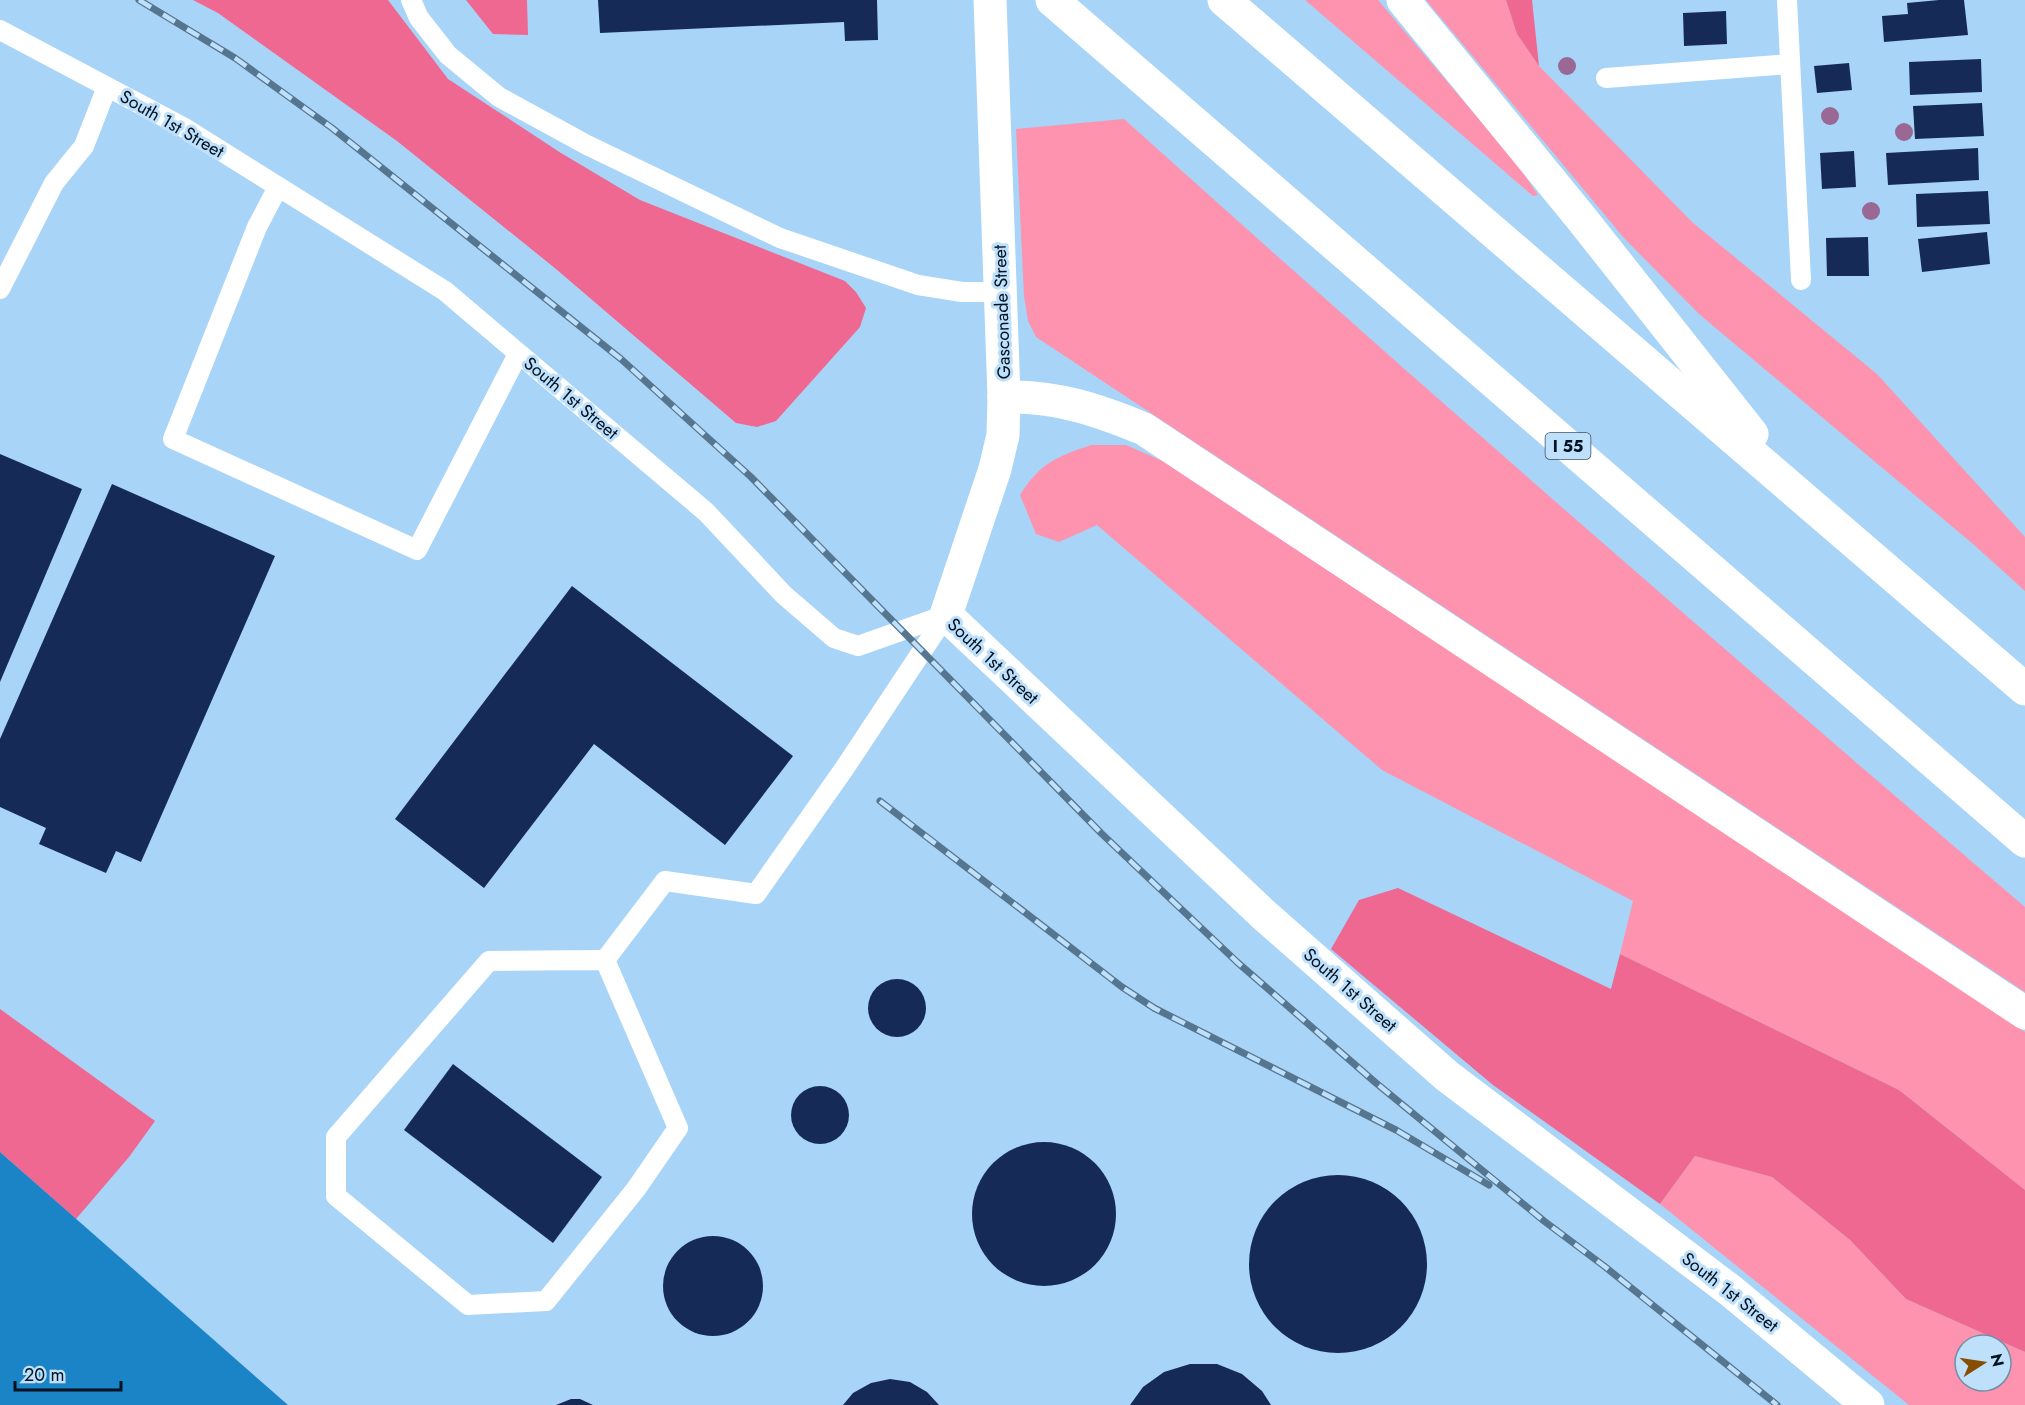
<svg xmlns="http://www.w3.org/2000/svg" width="2025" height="1405" font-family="Jost,sans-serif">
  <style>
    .green { fill: #fd93af; fill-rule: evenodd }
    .forest { fill: #ef6891 }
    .water { fill: #1b84c7 }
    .building { fill: #162a58 }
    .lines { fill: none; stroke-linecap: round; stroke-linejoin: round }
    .lane { stroke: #fff; stroke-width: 20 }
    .street { stroke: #fff; stroke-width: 33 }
    .secondary { stroke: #fff; stroke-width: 33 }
    .highway { stroke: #fff; stroke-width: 33 }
    .rail-casing { stroke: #56758f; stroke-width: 7 }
    .rail { stroke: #bfe0fb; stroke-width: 4.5; stroke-dasharray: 14; stroke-linecap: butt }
    .tree { fill: #996895 }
    .labels { text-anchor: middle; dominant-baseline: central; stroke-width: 6; stroke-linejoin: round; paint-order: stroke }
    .shield { fill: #bfe0fb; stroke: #395062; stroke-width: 1.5 }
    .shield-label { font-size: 16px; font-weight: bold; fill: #001221 }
    .street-label { font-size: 18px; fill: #001221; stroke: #bfe0fb }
  </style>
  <rect width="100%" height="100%" fill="#a8d4f8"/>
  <g class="green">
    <polygon points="1305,0 1378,0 1517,164 1538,195 1533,196"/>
    <polygon points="1426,0 1506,0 1517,34 1539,66 1692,222 1877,374 2025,537 2025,591 1973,544 1699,314 1624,238"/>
    <path d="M1124 119C1421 386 1721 648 2025 907V992L1036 337 1028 321 1024 296 1016 129Z"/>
    <path d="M1091 445H1126L1165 462 2025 1032V1190L1899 1090 1620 954 1633 901 1382 770 1097 525 1059 542 1036 534 1020 495C1040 463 1056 457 1091 445Z"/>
    <path d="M1695 1156 1772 1177 1850 1240 1906 1299 2025 1352V1405H1909L1660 1204ZM1965 1345H2001V1381H1965Z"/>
  </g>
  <g class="forest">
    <polygon points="193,0 388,0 448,79 561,153 640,200 845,281 856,292 866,308 860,327 776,421 757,427 736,423 556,269 397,141 218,13"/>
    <polygon points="466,0 527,0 528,35 493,34"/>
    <polygon points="1506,0 1532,0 1539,66 1517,34"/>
    <polygon points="1398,888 1611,989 1620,954 1899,1090 2025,1190 2025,1352 1906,1299 1850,1240 1772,1177 1695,1156 1660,1204 1493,1085 1331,949 1359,900"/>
    <polygon points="0,1009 155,1121 129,1157 76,1219 0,1152"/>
  </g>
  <polygon class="water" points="0,1152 288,1405 0,1405"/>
  <g class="building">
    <polygon points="598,0 877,0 878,40 845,41 844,22 600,33"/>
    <polygon points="1939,0 1964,0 1968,35 1884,42 1882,16 1908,14 1907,3"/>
    <polygon points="1726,11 1727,44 1684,46 1683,13"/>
    <polygon points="1981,59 1982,92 1910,95 1909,62"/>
    <polygon points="1849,63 1852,90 1817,93 1814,66"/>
    <polygon points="1982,103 1984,136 1915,139 1913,106"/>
    <polygon points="1978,148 1979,180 1888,185 1886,153"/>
    <polygon points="1854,151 1856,187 1822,189 1820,153"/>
    <polygon points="1988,191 1990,224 1917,227 1916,194"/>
    <polygon points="1987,232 1990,264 1922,272 1918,239"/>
    <polygon points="1868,237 1869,276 1827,276 1826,238"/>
    <polygon points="0,454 82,489 0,682"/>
    <polygon points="112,484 275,556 141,862 116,851 106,873 39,844 46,828 0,807 0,739"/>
    <polygon points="572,586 793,756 725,845 594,744 484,888 395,819"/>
    <circle cx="897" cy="1008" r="29"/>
    <polygon points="453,1064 602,1177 553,1243 404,1130"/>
    <circle cx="820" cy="1115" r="29"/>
    <circle cx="1044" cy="1214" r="72"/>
    <circle cx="1338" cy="1264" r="89"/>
    <circle cx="713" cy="1286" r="50"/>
    <polygon points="1190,1364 1217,1364 1242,1374 1262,1391 1271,1405 1130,1405 1143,1387 1164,1372"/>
    <polygon points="890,1379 910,1382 927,1392 939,1405 843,1405 853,1393 871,1383"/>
    <polygon points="571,1399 580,1399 593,1405 556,1405"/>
  </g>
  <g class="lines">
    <g class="lane">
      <polyline points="411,0 419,18 448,55 499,97 587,145 780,238 918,285 962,292 1001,292"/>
      <polyline points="1787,0 1801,280"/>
      <polyline points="0,30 183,127 445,291 706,512 784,595 834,638 858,646 946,615"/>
      <polyline points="1606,78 1790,64"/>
      <polyline points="278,187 257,227 173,439 417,550 518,354"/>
      <polyline points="0,289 54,183 84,146 107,87"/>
      <polygon points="605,960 678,1128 636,1189 546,1301 468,1305 336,1196 336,1137 489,961"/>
      <polyline points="605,960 665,881 756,894 844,769 946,615"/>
    </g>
    <polyline class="street" points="1004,397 1003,435 995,469 946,615 1264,915 1447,1076 1731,1291 1868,1405"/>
    <polyline class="secondary" points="990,0 1004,397"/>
    <g class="highway">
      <polyline points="1052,0 2025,841"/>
      <polyline points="1224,0 2025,689"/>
      <polyline points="1403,0 1581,218 1752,434"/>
      <path d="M1004 397C1056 396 1096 409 1144 429L2025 1013"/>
    </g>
    <g class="rail-casing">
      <g id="rail">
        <polyline points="139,0 235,58 332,128 621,359 751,477 1101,833 1237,962 1376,1083 1544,1221 1604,1266 1777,1405"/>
        <polyline points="880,801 1122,987 1154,1008 1396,1130 1489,1185"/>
      </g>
    </g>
    <use href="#rail" class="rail"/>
  </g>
  <g class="tree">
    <circle cx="1567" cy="66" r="9"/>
    <circle cx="1830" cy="116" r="9"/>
    <circle cx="1904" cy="132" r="9"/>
    <circle cx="1871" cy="211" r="9"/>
  </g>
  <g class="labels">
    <rect class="shield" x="1545.5" y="433" width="45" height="26" rx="4.5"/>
    <g class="shield-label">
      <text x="1568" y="446">I 55</text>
    </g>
    <g class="street-label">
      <text transform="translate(172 124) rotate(30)">South 1st Street</text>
      <text transform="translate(1002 312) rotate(-92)">Gasconade Street</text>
      <text transform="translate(571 398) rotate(40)">South 1st Street</text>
      <text transform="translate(993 661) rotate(43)">South 1st Street</text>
      <text transform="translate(1350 990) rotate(41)">South 1st Street</text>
      <text transform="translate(1730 1292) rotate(38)">South 1st Street</text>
    </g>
  </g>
  <g transform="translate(1983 1363) rotate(78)"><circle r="28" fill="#bfe0fb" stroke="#738ea4" stroke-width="1.5"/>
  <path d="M0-4.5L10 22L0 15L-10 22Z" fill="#874e02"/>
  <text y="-9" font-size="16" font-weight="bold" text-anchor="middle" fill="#001221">N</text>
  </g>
  <path d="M15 1381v9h106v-9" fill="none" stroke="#001221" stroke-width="3"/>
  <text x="24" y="1381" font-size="18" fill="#001221" stroke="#bfe0fb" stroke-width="4.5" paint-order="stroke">20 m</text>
</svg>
